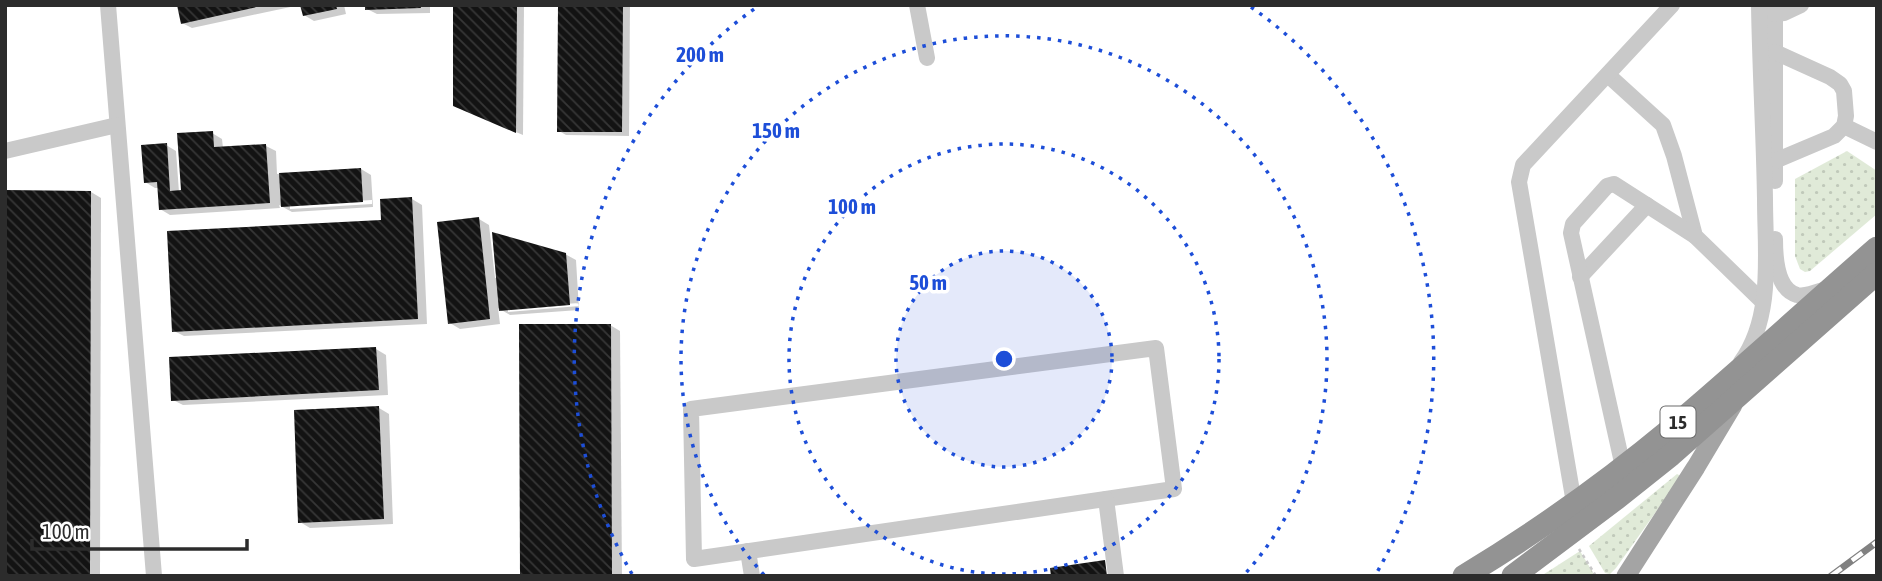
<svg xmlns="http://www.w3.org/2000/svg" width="1882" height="581" font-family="'Asap Condensed',sans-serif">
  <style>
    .green { fill: url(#green-dots) }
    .shadow { fill: #0003; fill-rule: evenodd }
    .building { fill: url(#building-back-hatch) }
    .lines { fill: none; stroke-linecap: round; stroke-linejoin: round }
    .path { stroke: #c9c9c9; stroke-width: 2.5; stroke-dasharray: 3.5 3.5; stroke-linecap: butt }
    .minor { stroke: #c9c9c9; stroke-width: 16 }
    .major { stroke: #a4a4a4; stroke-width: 19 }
    .highway { stroke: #939393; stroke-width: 23 }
    .rail-casing { stroke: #818181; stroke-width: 7 }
    .rail { stroke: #fff; stroke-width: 4.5; stroke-dasharray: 13; stroke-linecap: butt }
    .ring { fill: none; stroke: #1d4ed8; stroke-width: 3.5; stroke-dasharray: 3.5 7 }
    .labels { text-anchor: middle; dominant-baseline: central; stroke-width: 7; stroke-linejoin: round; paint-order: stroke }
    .shield { fill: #fff; stroke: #6b6b6b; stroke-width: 2 }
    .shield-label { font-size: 19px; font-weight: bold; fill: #2c2c2c }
    .centre { fill: #1d4ed8; stroke: #fff; stroke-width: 3.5 }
    .ring-label { font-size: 21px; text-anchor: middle; font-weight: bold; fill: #1d4ed8; stroke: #fff; stroke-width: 7; stroke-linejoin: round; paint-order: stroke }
  </style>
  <defs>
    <pattern id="green-dots" width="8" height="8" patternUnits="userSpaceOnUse" patternTransform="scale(1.75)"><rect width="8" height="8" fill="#e0ead8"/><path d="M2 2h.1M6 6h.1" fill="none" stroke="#c0c9ba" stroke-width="1.8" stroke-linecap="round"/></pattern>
    <pattern id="building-back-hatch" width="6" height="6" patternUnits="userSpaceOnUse" patternTransform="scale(1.75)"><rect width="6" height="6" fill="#131313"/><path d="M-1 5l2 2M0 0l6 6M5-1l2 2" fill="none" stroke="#363636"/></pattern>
  </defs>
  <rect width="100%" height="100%" fill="#fff"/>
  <g class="green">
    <polygon points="1847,151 1877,171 1877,214 1810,271 1805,272 1800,269 1795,256 1795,179"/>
    <polygon points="1677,474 1679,475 1680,478 1616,568 1610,574 1605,573 1589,546"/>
    <polygon points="1580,551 1595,576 1541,576"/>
  </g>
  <g class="shadow">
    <polygon points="179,5 300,5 192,28 182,23"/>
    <polygon points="302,5 344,5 346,14 314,21 304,15"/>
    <polygon points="367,5 430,5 430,13 377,14 367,9"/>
    <polygon points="455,5 524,5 523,135 463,110"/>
    <polygon points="560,5 630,5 629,136 566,135 559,131"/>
    <path d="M212 133 222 139 223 148 266 146 276 151 277 174 361 169 371 175 373 207 292 212 279 205 280 208 170 215 160 209 159 188H155L145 182 166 145 176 151 179 192H183ZM372 200V204L290 209V205Z"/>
    <polygon points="91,192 101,198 100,576 5,576"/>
    <polygon points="412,199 422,205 427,324 184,336 174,331 383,222"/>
    <path d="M479 219 489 225 495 278 565 254 576 260 579 310 510 315 498 308 500 324 460 329 450 323ZM579 303V306L508 312V308Z"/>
    <polygon points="610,325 620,331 622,576 522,576"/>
    <polygon points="376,349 386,355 388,395 183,405 173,400"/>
    <polygon points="379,408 389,414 393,524 310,528 300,522"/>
  </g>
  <g class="building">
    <polygon points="177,5 261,5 261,6 181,24"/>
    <polygon points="300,5 336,5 337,9 303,16"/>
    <polygon points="365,5 420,5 421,8 365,10"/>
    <polygon points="453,5 517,5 516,133 453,106"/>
    <polygon points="558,5 623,5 622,132 557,132"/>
    <polygon points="213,131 214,147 266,144 270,203 159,210 157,182 144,183 141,145 167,143 170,191 181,190 177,133"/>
    <polygon points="361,168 363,202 281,207 279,173"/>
    <polygon points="5,190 91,191 90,576 5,576"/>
    <polygon points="412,197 418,319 172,332 167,231 381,220 380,199"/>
    <polygon points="479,217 490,319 448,324 437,222"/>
    <polygon points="492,232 566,253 570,305 499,311"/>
    <polygon points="519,324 611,324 612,576 520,576"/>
    <polygon points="376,347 379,390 171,401 169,357"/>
    <polygon points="379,406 384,519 298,523 294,410"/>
    <polygon points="1105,560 1107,576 1051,576 1050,568"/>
  </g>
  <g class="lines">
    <polyline class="path" points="1579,549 1596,576"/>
    <g class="minor">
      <polyline points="108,5 154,576"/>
      <polyline points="917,5 927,58"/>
      <polyline points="1775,5 1775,181"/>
      <polyline points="1775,14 1784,13 1801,5"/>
      <polyline points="1608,75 1663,125 1674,156 1695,236 1763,302"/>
      <polyline points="1844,126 1877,142"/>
      <polyline points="5,151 117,125"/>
      <polyline points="1767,162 1775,161 1834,136 1844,126 1846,116 1844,91 1840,84 1830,77 1775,52"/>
      <path d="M1775 239C1775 256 1776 289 1797 295 1806 297 1817 292 1826 289"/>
      <polyline points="1580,277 1647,205"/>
      <polygon points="1156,348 1174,489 694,559 691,409"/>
      <path d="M1741 362C1774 316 1765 253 1765 199 1764 135 1760 70 1759 5"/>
      <polyline points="1623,467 1571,233 1573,224 1607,186 1614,184 1695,236"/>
      <polyline points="1106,499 1116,576"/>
      <polyline points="1574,503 1519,182 1523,165 1672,5"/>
      <polyline points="748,551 752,576"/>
    </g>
    <polyline class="major" points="1626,576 1696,467 1733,405"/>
    <g class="highway">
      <path d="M1464 576C1537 532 1607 482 1672 428 1742 369 1808 308 1877 248"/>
      <polyline points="1513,576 1617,498 1671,455 1877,273"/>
    </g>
    <g class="rail-casing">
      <polyline id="rail" points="1831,576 1877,542"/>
    </g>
    <use href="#rail" class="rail"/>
  </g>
  <circle cx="1004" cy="359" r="108" fill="#1d4ed8" fill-opacity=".12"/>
  <g class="ring">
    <circle cx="1004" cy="359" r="108"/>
    <circle cx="1004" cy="359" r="215"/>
    <path d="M764 575A323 323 0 1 1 1244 575"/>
    <path d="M632 574A430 430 0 0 1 757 7M1251 7A430 430 0 0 1 1376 574"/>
  </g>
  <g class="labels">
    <rect class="shield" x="1660.5" y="406.5" width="35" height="31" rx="5"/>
    <g class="shield-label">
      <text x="1678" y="422">15</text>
    </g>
  </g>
  <circle cx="1004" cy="359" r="10" class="centre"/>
  <g class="ring-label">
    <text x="700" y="62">200 m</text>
    <text x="776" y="138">150 m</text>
    <text x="852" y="214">100 m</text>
    <text x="928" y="290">50 m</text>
  </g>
  <rect width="1882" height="581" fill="none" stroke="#2c2c2c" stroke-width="14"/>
  <path d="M32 539v10h215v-10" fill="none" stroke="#2c2c2c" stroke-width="3.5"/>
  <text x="42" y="539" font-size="21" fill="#2c2c2c" stroke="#ffffff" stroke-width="5" paint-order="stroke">100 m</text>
</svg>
